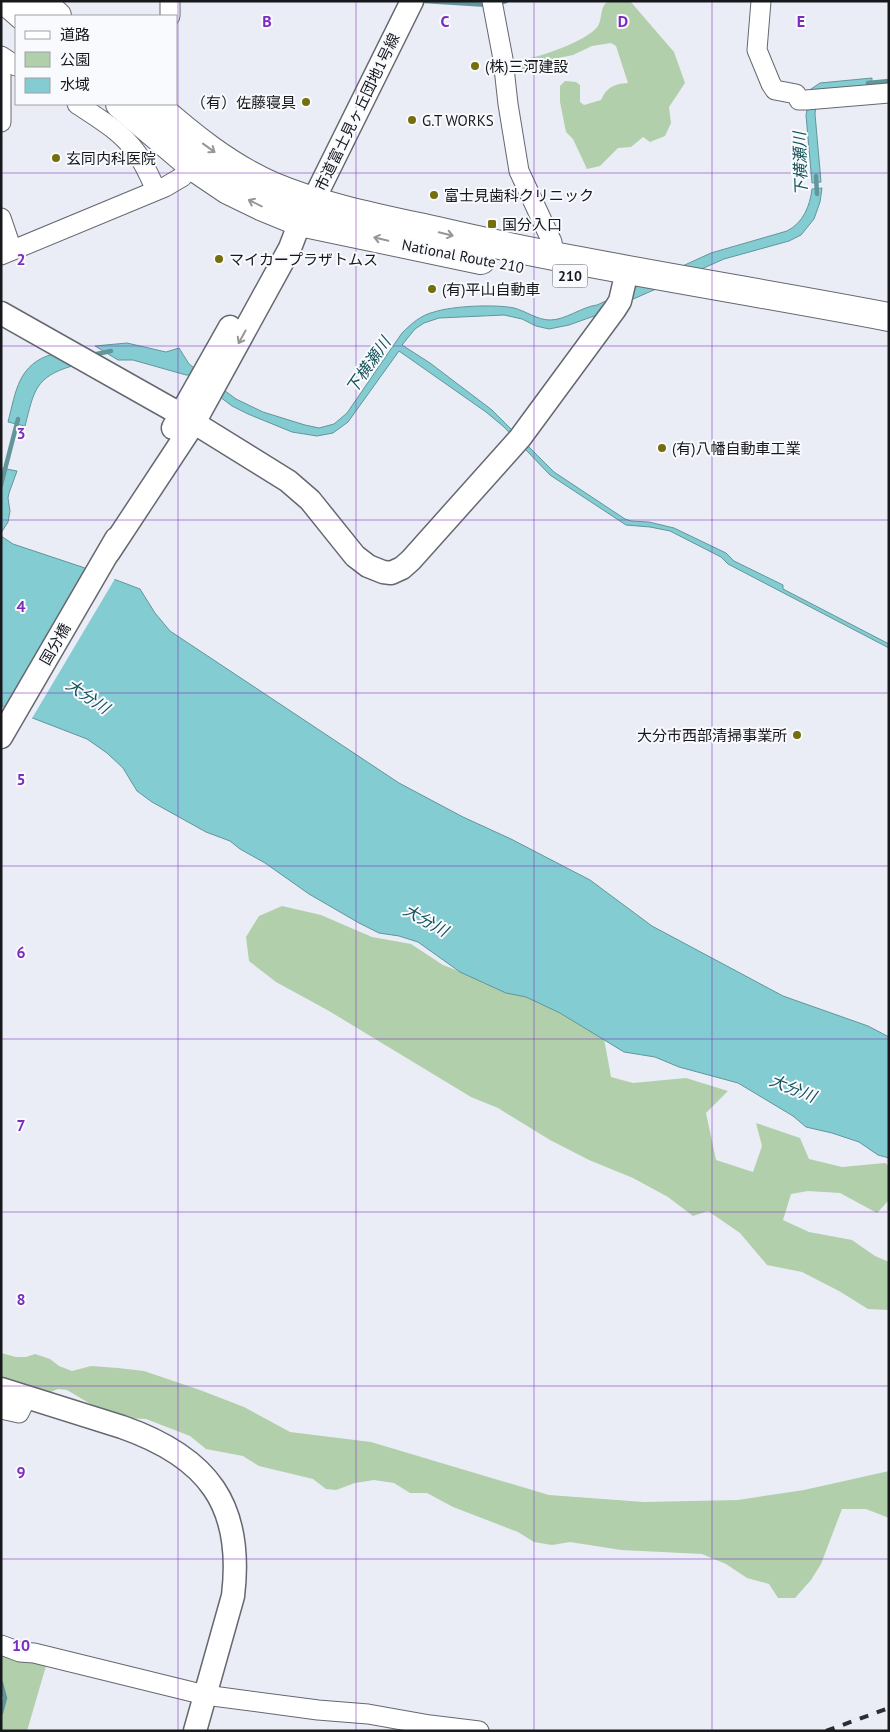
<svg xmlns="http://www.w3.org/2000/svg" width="890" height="1732" font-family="'PT Sans','Noto Sans JP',sans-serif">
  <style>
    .green { fill: #b1cfab }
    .water { fill: #82ccd2; stroke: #62969b }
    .pier { fill: #eaedf6 }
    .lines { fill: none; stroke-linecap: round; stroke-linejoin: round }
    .stream { stroke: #62969b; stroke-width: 4.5 }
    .minor-casing { stroke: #656870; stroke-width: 21 }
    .tertiary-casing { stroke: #656870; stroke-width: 25 }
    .trunk-casing { stroke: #656870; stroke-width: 30 }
    .minor { stroke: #fff; stroke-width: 19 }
    .tertiary { stroke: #fff; stroke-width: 22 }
    .trunk { stroke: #fff; stroke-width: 28 }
    .rail { stroke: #2d2e33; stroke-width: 4; stroke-dasharray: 9 9; stroke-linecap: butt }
    .oneway { stroke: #979799 }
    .grid { fill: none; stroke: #7b2cbf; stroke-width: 1; stroke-opacity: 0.55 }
    .poi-dot { fill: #756e0c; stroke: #f9fafe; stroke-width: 2 }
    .labels { text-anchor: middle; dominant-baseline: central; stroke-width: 4; stroke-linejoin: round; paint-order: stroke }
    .shield { fill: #f9fafe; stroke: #5b5c60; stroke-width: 1 }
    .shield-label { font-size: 14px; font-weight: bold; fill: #17181c }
    .poi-label { font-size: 15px; fill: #17181c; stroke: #f9fafe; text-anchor: start }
    .street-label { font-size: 15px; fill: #17181c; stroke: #f9fafe }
    .water-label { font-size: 16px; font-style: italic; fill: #135359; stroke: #f9fafe }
    .grid-label { font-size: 16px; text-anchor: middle; font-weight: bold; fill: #7b2cbf; stroke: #f9fafe; stroke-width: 4; stroke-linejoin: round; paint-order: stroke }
  </style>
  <rect width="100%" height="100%" fill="#eaedf6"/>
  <g class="green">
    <path d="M608 1H630L674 52 685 83 669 107 671 123 665 136 650 142 643 137 631 147 618 148 600 166 587 169 573 139 566 132 560 102V86L565 81 576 82 580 85V102L584 105 601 100C607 87 614 84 628 83L616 46 611 43 592 46 573 55 553 59 539 67 521 74 517 73 514 69V65L518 60C536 59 588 41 598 26 603 17 599 8 608 1Z"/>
    <polygon points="282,906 321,915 372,937 411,944 443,965 484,981 529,995 603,1033 611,1077 633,1083 686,1078 728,1091 706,1113 716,1160 753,1172 762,1146 756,1123 800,1138 809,1159 842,1167 885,1163 889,1166 889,1200 877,1213 840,1193 808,1191 791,1194 783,1220 809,1232 852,1240 875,1256 889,1262 889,1310 868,1309 839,1291 802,1272 767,1265 740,1233 708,1211 693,1216 668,1197 633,1178 589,1160 550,1140 498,1108 471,1097 329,1011 276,982 249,961 246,937 259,916"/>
    <polygon points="1,1353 16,1357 26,1357 35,1354 50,1359 59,1366 72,1371 91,1366 118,1368 144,1371 200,1390 244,1407 290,1432 371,1442 549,1495 644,1502 738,1500 804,1490 889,1471 889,1518 866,1509 842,1509 821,1564 811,1580 795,1598 778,1598 769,1584 747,1578 726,1564 702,1554 621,1550 570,1542 552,1545 534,1542 518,1532 453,1507 427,1493 410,1493 394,1483 374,1480 355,1483 336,1490 326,1489 313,1479 259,1466 243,1456 206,1449 190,1436 146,1419 125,1418 104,1412 67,1390 58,1389 46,1394 1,1382"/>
    <polygon points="1,1648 48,1659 27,1731 1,1731"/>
  </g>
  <g class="water">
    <polygon points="872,78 872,88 816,105 815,114 821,182 812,183 806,115 811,89 820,83"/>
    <path d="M822 188 820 202 814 219 801 235 789 241 724 259 597 315 569 325 549 329 536 326 522 319 504 315 439 318 424 323 415 329 402 345 430 363 492 410 554 472 625 519 631 521 649 522 674 528 726 553 734 561 783 585V589L889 644V648L728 564 721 557 670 531 650 527 626 525 550 475 504 427 486 412 399 351 348 422 333 433 317 436 292 432 248 414 232 406 191 375H186L133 360H118L95 346 127 343 166 352 179 348 189 364 236 399 263 412 305 425 319 428 334 424 347 413 402 333C411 324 421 315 434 312 452 306 495 304 514 308 526 311 537 320 550 320 566 320 581 307 597 305L711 253 787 231C803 223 810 206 812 189Z"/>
    <path d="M53 354 72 366C35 377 34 391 25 426L8 422C16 391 18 364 53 354Z"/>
    <polygon points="1,468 17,471 9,493 8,498 10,511 8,522 1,533"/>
    <polygon points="1,536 13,544 82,567 140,589 155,613 170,631 399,783 463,817 511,839 590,880 652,926 783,996 868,1026 889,1037 889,1158 878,1155 859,1142 832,1133 806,1127 793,1116 738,1083 679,1067 655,1057 624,1052 560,1013 526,997 506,993 460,972 418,942 399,936 379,933 359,923 309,894 265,863 240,849 230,841 206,832 152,802 137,791 123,768 107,753 87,739 4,707 1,705"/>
  </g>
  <polygon class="pier" points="88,566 116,577 31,720 5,710"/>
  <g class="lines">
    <g class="stream">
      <polyline points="425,1 489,5"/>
      <polyline points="496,4 506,1"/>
      <polyline points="868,83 889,81"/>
      <polyline points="816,176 817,194"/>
      <polyline points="92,355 111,351"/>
      <polyline points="1,485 18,419"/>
      <polyline points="1,1683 5,1698 1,1713"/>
    </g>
    <g class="minor-casing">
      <g id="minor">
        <polyline points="492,1 503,59 508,104 519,171 552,242 554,256"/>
        <polyline points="761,1 757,50 771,84 775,90 796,94 799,100 806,100 889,93"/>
        <polyline points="170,16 170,1"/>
        <polyline points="1,56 16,66"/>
        <polyline points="1,72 1,122"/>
        <path d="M77 104C98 118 121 131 136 152 144 163 150 177 156 190"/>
        <polyline points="1,218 12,250"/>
        <polyline points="1,255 165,187 182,177 192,166"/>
        <polyline points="1,1409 19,1413 27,1397"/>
        <polyline points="1,1645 20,1652 34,1653 205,1695 318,1710 368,1714 430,1725 479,1731"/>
      </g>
    </g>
    <g class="tertiary-casing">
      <g id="tertiary">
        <polyline points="1,313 180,414 288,481 310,500 355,556 368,566 383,572 391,573 402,568 411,560 520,438 615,309 620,301 624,284"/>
        <polyline points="173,428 230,327"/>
        <polyline points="109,552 194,423 290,248 300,222 313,201 412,1"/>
        <polyline points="1,737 116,539"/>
        <path d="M1 1389 122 1427C208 1457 244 1505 233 1596L195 1731"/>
      </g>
    </g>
    <g class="trunk-casing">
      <g id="trunk">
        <polyline points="6,1 23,16"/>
        <polyline points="40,1 57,16"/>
        <polyline points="120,104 194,167 228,190 261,206 300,222 481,260"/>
        <path d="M154 104C189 135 228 167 272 186 324 208 382 219 437 231 586 266 738 288 889 317"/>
      </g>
    </g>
    <use href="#minor" class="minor"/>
    <use href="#tertiary" class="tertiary"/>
    <use href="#trunk" class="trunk"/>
    <polyline class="rail" points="826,1731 889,1708"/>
  </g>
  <defs><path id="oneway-shaft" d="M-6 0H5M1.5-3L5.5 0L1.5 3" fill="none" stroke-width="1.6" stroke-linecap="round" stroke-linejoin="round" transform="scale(1.25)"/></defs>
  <g class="oneway">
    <use href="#oneway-shaft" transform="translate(209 148) rotate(36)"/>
    <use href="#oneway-shaft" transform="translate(255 203) rotate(-154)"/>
    <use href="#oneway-shaft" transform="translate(446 234) rotate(13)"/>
    <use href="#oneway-shaft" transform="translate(381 239) rotate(-167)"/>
    <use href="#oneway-shaft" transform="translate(242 337) rotate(119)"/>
  </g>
  <path class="grid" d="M178 1V1731M356 1V1731M534 1V1731M712 1V1731M1 173H889M1 346H889M1 520H889M1 693H889M1 866H889M1 1039H889M1 1212H889M1 1386H889M1 1559H889"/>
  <g class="poi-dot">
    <circle cx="475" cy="66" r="5"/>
    <circle cx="306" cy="102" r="5"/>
    <circle cx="412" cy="120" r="5"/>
    <circle cx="56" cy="158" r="5"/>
    <circle cx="434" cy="195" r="5"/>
    <rect x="487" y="219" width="10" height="10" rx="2.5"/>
    <circle cx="219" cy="259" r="5"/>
    <circle cx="432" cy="289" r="5"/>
    <circle cx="662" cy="448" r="5"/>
    <circle cx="797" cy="735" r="5"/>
  </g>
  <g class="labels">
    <rect class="shield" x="552.5" y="264.5" width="35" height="23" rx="4"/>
    <g class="shield-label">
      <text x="570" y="276">210</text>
    </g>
    <g class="poi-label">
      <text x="485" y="66">(株)三河建設</text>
      <text x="296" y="102" text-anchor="end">（有）佐藤寝具</text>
      <text x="422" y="120">G.T WORKS</text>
      <text x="66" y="158">玄同内科医院</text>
      <text x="444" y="195">富士見歯科クリニック</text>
      <text x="502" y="224">国分入口</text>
      <text x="229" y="259">マイカープラザトムス</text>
      <text x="442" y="289">(有)平山自動車</text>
      <text x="672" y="448">(有)八幡自動車工業</text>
      <text x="787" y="735" text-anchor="end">大分市西部清掃事業所</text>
    </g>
    <g class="street-label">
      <text transform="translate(357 112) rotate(-64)">市道富士見ヶ丘団地1号線</text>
      <text transform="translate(463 256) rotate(11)">National Route 210</text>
      <text transform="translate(55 644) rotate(-60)">国分橋</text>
    </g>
    <g class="water-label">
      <text transform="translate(800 164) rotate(-92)">下横瀬川</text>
      <text transform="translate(368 365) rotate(-55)">下横瀬川</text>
      <text transform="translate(88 696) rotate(34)">大分川</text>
      <text transform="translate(426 920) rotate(29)">大分川</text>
      <text transform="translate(793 1088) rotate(22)">大分川</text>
    </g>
  </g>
  <g class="grid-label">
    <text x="267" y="27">B</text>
    <text x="445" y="27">C</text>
    <text x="623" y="27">D</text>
    <text x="801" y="27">E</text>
    <text x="21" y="265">2</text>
    <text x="21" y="439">3</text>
    <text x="21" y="612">4</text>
    <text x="21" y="785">5</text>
    <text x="21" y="958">6</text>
    <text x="21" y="1131">7</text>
    <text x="21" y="1305">8</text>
    <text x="21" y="1478">9</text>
    <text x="21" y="1651">10</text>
  </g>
  <rect width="890" height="1732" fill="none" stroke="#17181c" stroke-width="5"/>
  <rect x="15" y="15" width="162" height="90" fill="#f9fafe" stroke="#9fa0a4"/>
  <rect x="25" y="31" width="25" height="8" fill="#ffffff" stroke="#9fa0a4"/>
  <text x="60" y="40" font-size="15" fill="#17181c">道路</text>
  <rect x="25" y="52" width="25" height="15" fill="#b1cfab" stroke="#9fa0a4"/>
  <text x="60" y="65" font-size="15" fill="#17181c">公園</text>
  <rect x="25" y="78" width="25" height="15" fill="#82ccd2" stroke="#9fa0a4"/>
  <text x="60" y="90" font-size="15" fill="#17181c">水域</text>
</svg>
